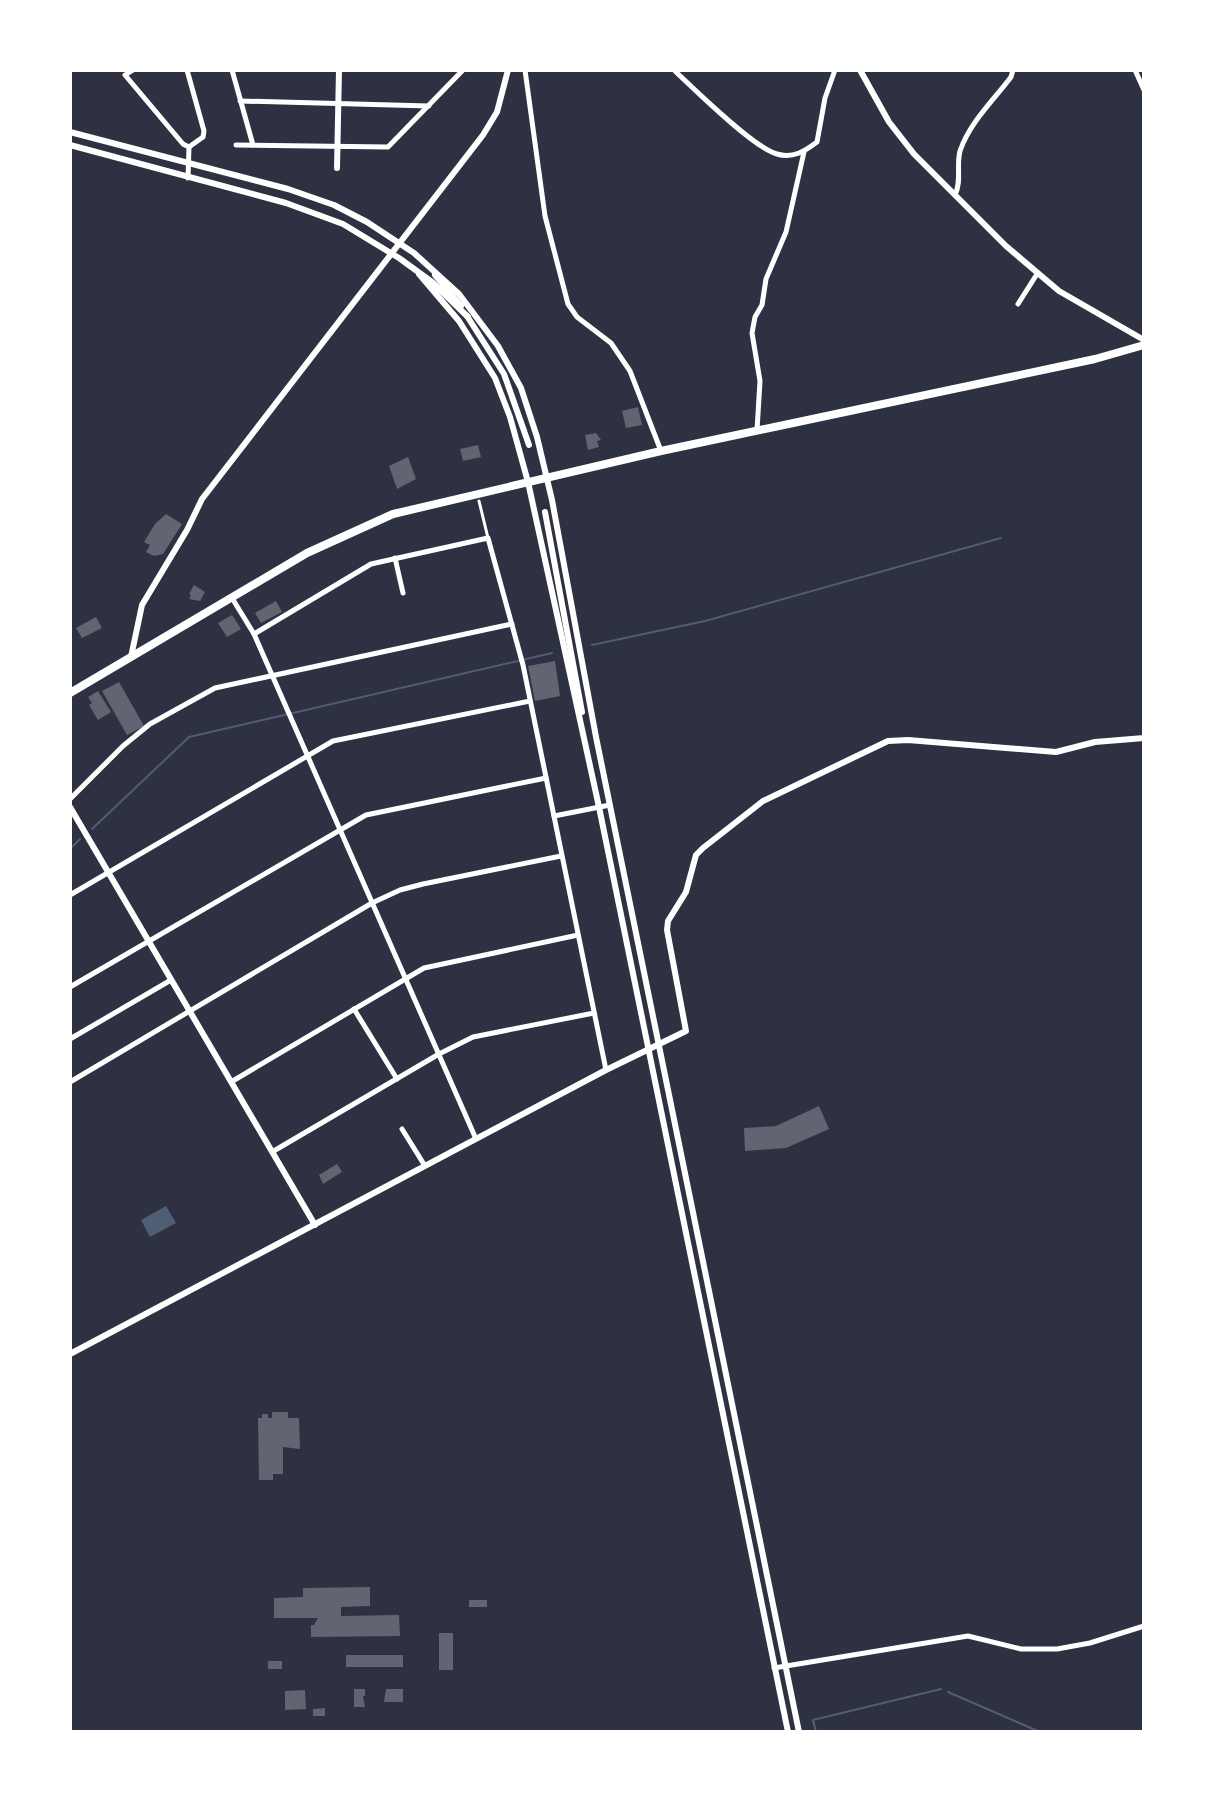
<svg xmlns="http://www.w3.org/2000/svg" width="1214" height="1802" font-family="'Sofia Sans Condensed',sans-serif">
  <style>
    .water { fill: #4f5d75 }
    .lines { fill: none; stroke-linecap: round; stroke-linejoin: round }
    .stream { stroke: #4f5d75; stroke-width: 2 }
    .building { fill: #626471 }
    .pedestrian { stroke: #fff; stroke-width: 3 }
    .minor { stroke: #fff; stroke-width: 5 }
    .tertiary { stroke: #fff; stroke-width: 6 }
    .secondary { stroke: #fff; stroke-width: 6 }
    .trunk { stroke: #fff; stroke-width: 8 }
  </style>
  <rect width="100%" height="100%" fill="#2d3142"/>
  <polygon class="water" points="166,1206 176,1223 150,1237 141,1220"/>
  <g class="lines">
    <g class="stream">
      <polyline points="592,645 705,621 1001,538"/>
      <polyline points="92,829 189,737 552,653"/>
      <polyline points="70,849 80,839"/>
      <polyline points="948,1692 1040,1732"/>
      <polyline points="816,1732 813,1720 941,1689"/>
    </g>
  </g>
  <g class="building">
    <polygon points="638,407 642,425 626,428 622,411"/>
    <polygon points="596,433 601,440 597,441 599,447 588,450 585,435"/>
    <polygon points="478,445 481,457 463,461 460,449"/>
    <polygon points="408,457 416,479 397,489 389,466"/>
    <polygon points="166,514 182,524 163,554 154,556 146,552 150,545 144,542 155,524"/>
    <polygon points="194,585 205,592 200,601 189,599 191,595 189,594"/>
    <polygon points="276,601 282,612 261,623 255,613"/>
    <polygon points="232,615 241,629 227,637 218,623"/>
    <polygon points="96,617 102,628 82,638 76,628"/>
    <polygon points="555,661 560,696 535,701 528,666"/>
    <polygon points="119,682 144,726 127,735 102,691"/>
    <polygon points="98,691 111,712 98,720 89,705 92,703 88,697"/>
    <polygon points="819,1106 829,1129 786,1148 745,1151 744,1128 776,1126"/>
    <polygon points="337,1164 342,1172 323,1184 319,1175"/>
    <polygon points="272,1412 288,1412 288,1418 299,1418 300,1449 283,1447 283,1474 273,1474 273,1480 259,1480 258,1418 262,1418 262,1414 268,1414 268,1418 272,1418"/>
    <polygon points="370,1587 370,1606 341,1607 341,1616 399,1615 400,1636 311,1637 311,1625 314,1625 318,1618 274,1618 274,1598 303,1597 303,1588"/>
    <rect x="469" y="1600" width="18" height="7"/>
    <rect x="439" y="1633" width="14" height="37"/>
    <rect x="346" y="1655" width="57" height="12"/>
    <rect x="268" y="1661" width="14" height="8"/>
    <polygon points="354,1689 365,1689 365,1696 363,1696 365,1707 354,1707"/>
    <polygon points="386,1689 403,1689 403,1702 384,1702"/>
    <polygon points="305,1690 306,1709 285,1710 285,1691"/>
    <polygon points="325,1708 325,1716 313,1716 313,1709"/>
  </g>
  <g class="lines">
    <polyline class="pedestrian" points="479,501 488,538"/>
    <g class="minor">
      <polyline points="133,70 125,75 183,144 189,147"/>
      <polyline points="187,70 204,131 203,137 189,147"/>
      <polyline points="232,70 253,145"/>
      <polyline points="525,70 545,216 568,304 577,317 611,343 630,371 661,451"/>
      <path d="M674 70C693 88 755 149 777 154 793 159 805 151 817 142L825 98 835 70"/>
      <polyline points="1135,70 1144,90"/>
      <polyline points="240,101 429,106"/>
      <polyline points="236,145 388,147 463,70"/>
      <polyline points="188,178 189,147"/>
      <path d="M955 195C962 181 956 166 960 151 970 122 993 101 1011 77L1013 70"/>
      <polyline points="1018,304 1037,274"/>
      <polyline points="757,430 760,381 752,333 755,317 762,305 766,279 786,232 804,152"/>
      <polyline points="395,558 403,593"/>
      <polyline points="232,598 254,634 476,1139"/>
      <polyline points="254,634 371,564 488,538 523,665 606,1070"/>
      <polyline points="70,799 123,746 150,724 215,688 512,624"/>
      <polyline points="554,816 610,805"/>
      <polyline points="70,895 333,741 530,701"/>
      <polyline points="70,987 366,815 546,778"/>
      <polyline points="354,1009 397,1079"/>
      <polyline points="70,1039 171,980"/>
      <polyline points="70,1082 372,903 400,890 423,884 561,856"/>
      <polyline points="231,1082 424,968 578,935"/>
      <polyline points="402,1129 425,1166"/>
      <polyline points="272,1152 439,1054 473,1037 594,1013"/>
      <polyline points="774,1668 968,1636 1021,1649 1057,1649 1090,1643 1144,1626"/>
    </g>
    <g class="tertiary">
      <polyline points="337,168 339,70"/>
      <polyline points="131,657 142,605 187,530 202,499 483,135 497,112 508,70"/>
      <polyline points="70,807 315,1225"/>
      <polyline points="70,1354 606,1070 686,1031 667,930 668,921 686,892 696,855 703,848 763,801 888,741 908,740 1056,752 1095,742 1144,738"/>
    </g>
    <g class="secondary">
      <polyline points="860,70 889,122 914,154 1006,246 1059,291 1144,340"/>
      <polyline points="70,132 288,189 334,205 367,222 414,253 459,294 498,346 521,388 537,437 552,500 596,737 799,1732"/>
      <polyline points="70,145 286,203 343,224 399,258 432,282 468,317"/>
      <polyline points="419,274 459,321 495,378 510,417 528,482 599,807 788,1732"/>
      <polyline points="435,275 461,306"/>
      <polyline points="467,316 504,374 529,445"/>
      <polyline points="545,512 582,712"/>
    </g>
    <polyline class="trunk" points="70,693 307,553 393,514 661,451 1095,359 1144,345"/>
  </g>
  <rect width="1214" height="1802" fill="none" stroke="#ffffff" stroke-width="144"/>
</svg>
